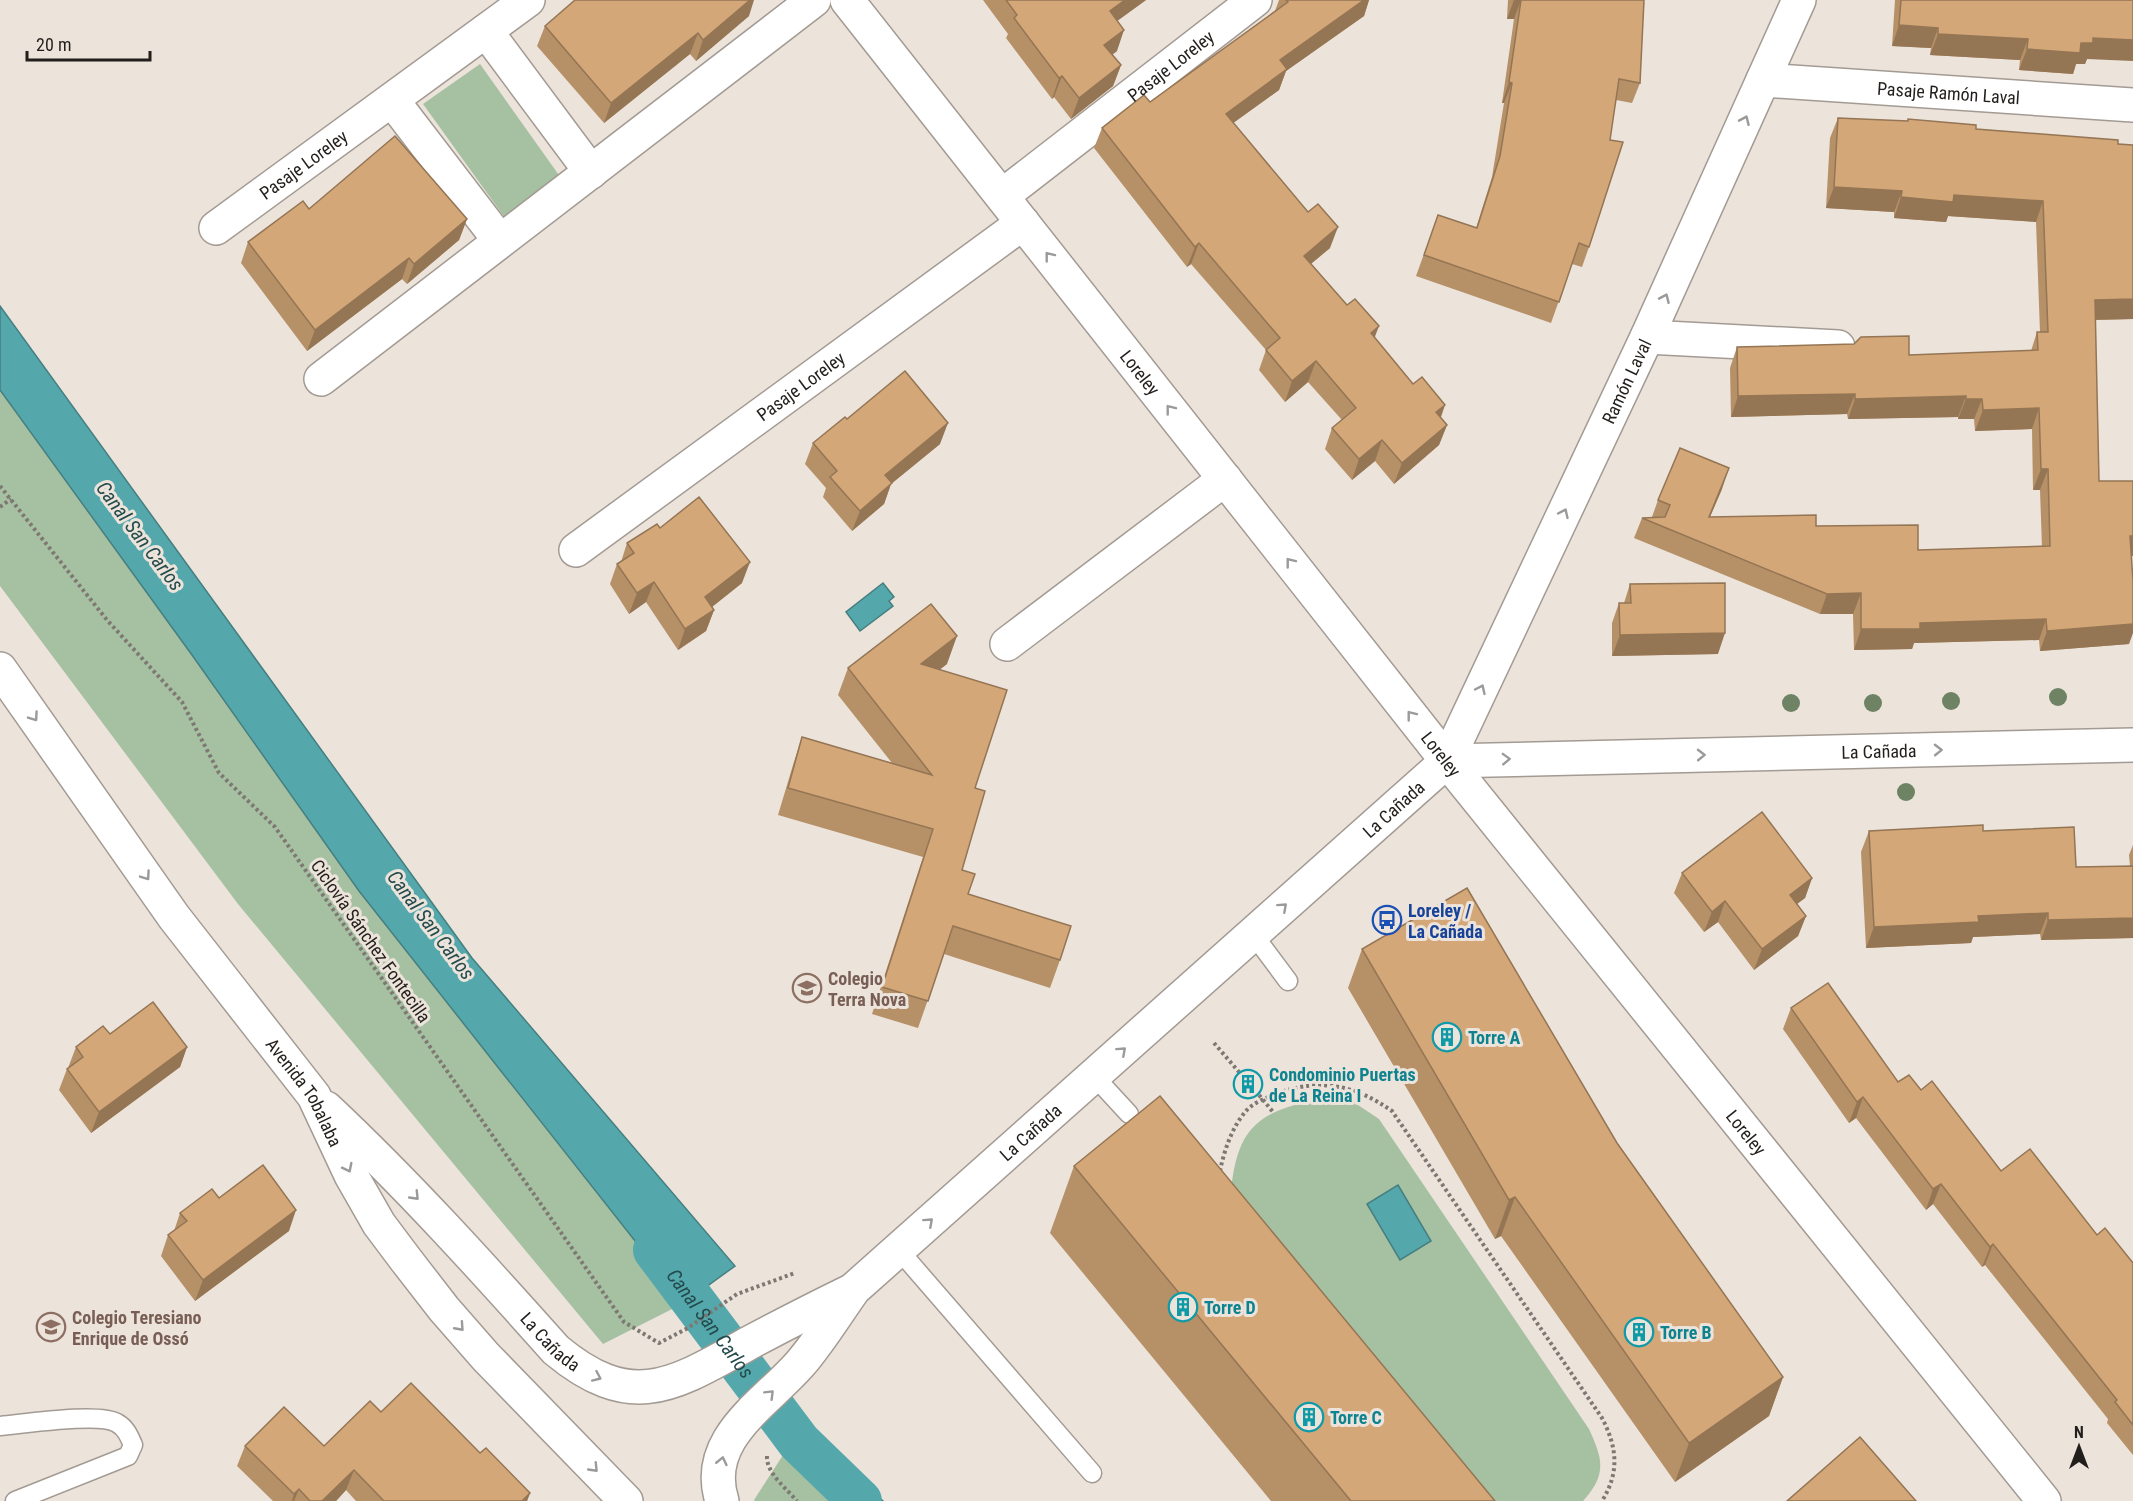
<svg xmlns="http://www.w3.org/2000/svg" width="2133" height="1501" font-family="'Roboto Condensed',sans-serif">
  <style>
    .green { fill: #a6c0a2 }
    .water { fill: #54a8ac; stroke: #457f80; stroke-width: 1.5 }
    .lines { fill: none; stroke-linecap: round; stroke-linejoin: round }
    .canal { stroke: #54a8ac; stroke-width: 44 }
    .lane-casing { stroke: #a39b93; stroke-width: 21 }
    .street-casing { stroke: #a39b93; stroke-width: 36 }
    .secondary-casing { stroke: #a39b93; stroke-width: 36 }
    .path { stroke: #7e7873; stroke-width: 4; stroke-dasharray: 3 3; stroke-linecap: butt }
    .lane { stroke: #fff; stroke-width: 18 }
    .street { stroke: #fff; stroke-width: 33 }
    .secondary { stroke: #fff; stroke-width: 33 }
    .tree { fill: #6e8264 }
    .wall { fill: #b69067 }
    .shaded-wall { fill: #947554 }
    .building { fill: #d4a778; stroke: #947554; stroke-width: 1.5 }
    .oneway { stroke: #9c9a98 }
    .labels { text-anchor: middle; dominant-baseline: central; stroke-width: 6; stroke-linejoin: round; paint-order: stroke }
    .street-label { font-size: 18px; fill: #221e1b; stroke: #ece3db }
    .transit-label { font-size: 18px; font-weight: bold; fill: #164399; stroke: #ece3db; text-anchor: start }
    .education-label { font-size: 18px; font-weight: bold; fill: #785e54; stroke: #ece3db; text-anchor: start }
    .culture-label { font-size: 18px; font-weight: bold; fill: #0d838f; stroke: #ece3db; text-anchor: start }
    .water-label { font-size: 20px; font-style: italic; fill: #244b4d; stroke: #ece3db }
  </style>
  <rect width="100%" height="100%" fill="#ece3db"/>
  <g class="green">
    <polygon points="480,64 561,178 505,218 423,104"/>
    <polygon points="0,390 192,655 359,891 684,1303 603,1344 238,904 0,586"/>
    <path d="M1319 1100 1355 1103 1379 1119 1589 1429C1603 1460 1607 1474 1583 1501H1445L1229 1213C1234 1142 1243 1112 1319 1100Z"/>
    <polygon points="785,1452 833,1501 755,1501 754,1500"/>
  </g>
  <g class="water">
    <polygon points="0,306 472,958 735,1266 684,1303 359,891 192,655 0,390"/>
    <polygon points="883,583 894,597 889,601 893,606 860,631 846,612"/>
    <polygon points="1398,1185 1431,1241 1400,1260 1367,1204"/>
    <polygon points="813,1433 881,1499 883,1501 833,1501 785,1452"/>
  </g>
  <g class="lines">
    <path class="canal" id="s1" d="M655 1250 799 1442 860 1501"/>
    <g class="lane-casing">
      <g id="lane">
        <polyline points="1253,934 1288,981"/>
        <polyline points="1094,1076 1129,1114"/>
        <polyline points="898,1249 1092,1473"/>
        <path d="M0 1426C23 1424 99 1412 117 1423 126 1428 129 1436 133 1445L128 1456 15 1501"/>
      </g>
    </g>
    <g class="street-casing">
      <g id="street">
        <polyline points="486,31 591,172"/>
        <path id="s2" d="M1763 80 2133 105"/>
        <polyline points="392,100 500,241"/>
        <path id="s3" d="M1002 196 1255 0"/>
        <path id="s4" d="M216 228 528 0"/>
        <polyline points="1647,337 1838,347"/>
        <polyline points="321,379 814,0"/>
        <path id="s5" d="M576 550 1023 223"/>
        <polyline points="1007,644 1225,479"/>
      </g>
    </g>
    <g class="secondary-casing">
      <g id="secondary">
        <path id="s6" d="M847 0 1447 761 2044 1501"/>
        <path id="s7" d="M0 669 174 917 314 1096 351 1175 379 1224 406 1260 444 1309 486 1357 626 1501"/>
        <path id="s8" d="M1447 761 1647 337 1799 0"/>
        <path id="s9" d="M326 1108C407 1184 482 1267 556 1350 633 1414 675 1384 751 1342 783 1325 816 1308 849 1292"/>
        <path id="s10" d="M722 1501C702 1439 765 1404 800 1364 820 1341 836 1314 854 1289L1447 761 2133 745"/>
      </g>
    </g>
    <g class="path">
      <polyline points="0,486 107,620 182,702 219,773 275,827 624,1322 659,1343 688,1328 737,1294 795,1273"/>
      <polyline points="0,507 11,499"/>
      <polyline points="1214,1043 1239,1072"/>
      <polyline points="1259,1095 1273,1112"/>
      <path d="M1220 1171C1224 1151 1232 1127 1246 1111 1254 1102 1266 1098 1278 1093 1321 1078 1355 1085 1392 1111L1602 1418C1617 1447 1620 1472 1602 1501"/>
      <path d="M767 1456C766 1473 787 1489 797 1501"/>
    </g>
    <use href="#lane" class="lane"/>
    <use href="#street" class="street"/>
    <use href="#secondary" class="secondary"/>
  </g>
  <g class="tree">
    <circle cx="2058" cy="697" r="9"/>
    <circle cx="1951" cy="701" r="9"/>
    <circle cx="1791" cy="703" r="9"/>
    <circle cx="1873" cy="703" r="9"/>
    <circle cx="1906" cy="792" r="9"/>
  </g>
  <g class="wall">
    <polygon points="983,0 1146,0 1117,21 1117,51 1112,55 1121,65 1113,86 1071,119 1054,97 1052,99 1006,38 1008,34"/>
    <polygon points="1279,0 1369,0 1364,16 1286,71 1279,90 1233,123 1330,248 1311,264 1375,338 1447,425 1439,445 1394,484 1375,461 1352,480 1325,449 1332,428 1342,420 1308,382 1285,402 1259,370 1266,350 1191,264 1187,267 1094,148 1102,128 1150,102 1275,11"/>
    <polygon points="1508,0 1644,0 1640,83 1632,103 1616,100 1589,247 1582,267 1572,264 1551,323 1416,276 1438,215 1476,228 1492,177 1504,103 1502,103 1514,19 1507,19"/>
    <polygon points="1895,0 2133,0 2087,59 2085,64 2076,64 2073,74 2019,70 2020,60 1930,55 1931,48 1892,46"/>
    <polygon points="749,16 696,61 690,54 604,123 537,46 545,26"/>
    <polygon points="1838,118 1976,129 2133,145 2133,319 2095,320 2099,481 2133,481 2133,556 2131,556 2129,644 2040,651 2039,640 1914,643 1912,649 1854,650 1853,614 1820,614 1634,538 1642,518 1652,517 1658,500 1722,489 1710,517 1816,526 1918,550 2042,547 2040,490 2033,490 2032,429 1975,431 1974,419 1958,419 1958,417 1848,419 1847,414 1731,417 1730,368 1737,347 1909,355 2031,351 2037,332 2040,332 2036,222 1948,216 1946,222 1894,218 1894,212 1826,208 1830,138"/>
    <polygon points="309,209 467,219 459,240 407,284 402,279 307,351 241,263 248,242"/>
    <polygon points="847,419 940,444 891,484 884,504 852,531 823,497 826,488 805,464 813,443"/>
    <polygon points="660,528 742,583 712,607 714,610 706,631 678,650 646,602 629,614 610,584 617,564 621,562 627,543"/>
    <polygon points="1630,584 1718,654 1612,656 1612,623 1619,603 1624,603"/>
    <polygon points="947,664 940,669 975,788 962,870 968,894 1060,960 1050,988 944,954 918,1028 872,1014 923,857 778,815 793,765 802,737 892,763 838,695 848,668"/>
    <polygon points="1869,831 1983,831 2076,867 2130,866 2129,855 2133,845 2133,938 2041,940 2040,934 1973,937 1971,943 1866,948 1861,852"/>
    <polygon points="1682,873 1812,878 1805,898 1797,904 1806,916 1798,936 1754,970 1718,922 1704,932 1674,893"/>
    <polygon points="1362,949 1617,1143 1783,1377 1769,1416 1675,1482 1501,1236 1495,1239 1348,988"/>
    <polygon points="1791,1008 1898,1082 1921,1090 2001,1171 2097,1235 2133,1263 2133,1455 2107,1423 2108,1419 1985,1265 1982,1267 1933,1204 1926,1210 1856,1118 1849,1123 1783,1029"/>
    <polygon points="110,1034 187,1047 180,1067 91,1133 59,1090 67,1069 68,1068 76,1047"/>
    <polygon points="1074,1166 1495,1501 1271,1501 1050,1233"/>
    <polygon points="219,1198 289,1231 195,1301 161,1256 168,1235 174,1231 180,1213"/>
    <polygon points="381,1412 480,1453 530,1493 527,1501 356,1501 346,1490 336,1501 273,1501 237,1466 245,1446 324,1446"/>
  </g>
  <g class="shaded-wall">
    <polygon points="750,0 754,0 749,16 696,61 703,40"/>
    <polygon points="1125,0 1146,0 1102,32 1110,11"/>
    <polygon points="1364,0 1369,0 1364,16 1286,71 1279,90 1218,134 1226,114 1280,60"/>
    <polygon points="1514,0 1521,0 1514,19 1507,19"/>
    <polygon points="1899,25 1938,28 1931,48 1892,46"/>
    <polygon points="1124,30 1117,51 1097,66 1104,45"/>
    <polygon points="698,33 690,54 604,123 611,103"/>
    <polygon points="1938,34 2028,39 2020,60 1930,55"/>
    <polygon points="2093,38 2133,40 2133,61 2087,59 2085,64 2076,64 2073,74 2019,70 2027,49 2081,43"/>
    <polygon points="1121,65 1113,86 1071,119 1079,98"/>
    <polygon points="1062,76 1054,97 1052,99 1059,78"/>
    <polygon points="1509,82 1512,83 1504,103 1502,103"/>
    <polygon points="1834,187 1902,191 1894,212 1826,208"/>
    <polygon points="1954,195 2043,201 2036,222 1948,216 1946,222 1894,218 1901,197"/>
    <polygon points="467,219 459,240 407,284 414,264"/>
    <polygon points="1338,227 1330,248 1296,276 1304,256"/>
    <polygon points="1199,243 1191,264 1187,267 1195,247"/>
    <polygon points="409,258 402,279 307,351 315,330"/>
    <polygon points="2133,299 2133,319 2087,320 2095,300"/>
    <polygon points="1379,326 1371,347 1371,333"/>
    <polygon points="1316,361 1308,382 1285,402 1292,381"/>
    <polygon points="1855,394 1847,414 1731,417 1738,396"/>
    <polygon points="1966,396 1958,417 1848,419 1855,399"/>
    <polygon points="1966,399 1982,399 1974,419 1958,419"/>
    <polygon points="1445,405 1438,426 1436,412"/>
    <polygon points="2039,408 2032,429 1975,431 1983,410"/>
    <polygon points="948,423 940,444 891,484 884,504 852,531 860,511 885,475"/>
    <polygon points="1447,425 1439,445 1394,484 1402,463"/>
    <polygon points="1382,440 1375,461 1352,480 1359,459"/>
    <polygon points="1729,468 1722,489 1701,537 1709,517"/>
    <polygon points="2041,469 2048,469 2040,490 2033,490"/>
    <polygon points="2130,536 2133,536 2133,556 2122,557"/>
    <polygon points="750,562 742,583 698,618 705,597"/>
    <polygon points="654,582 646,602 629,614 637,593"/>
    <polygon points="1861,593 1853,614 1820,614 1827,594"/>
    <polygon points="714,610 706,631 678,650 685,629"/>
    <polygon points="2046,619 2039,640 1914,643 1912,649 1854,650 1861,629 1920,623"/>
    <polygon points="2133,624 2133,633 2129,644 2040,651 2047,631"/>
    <polygon points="1725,633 1718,654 1612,656 1620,635"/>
    <polygon points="957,636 947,664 912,691 921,664"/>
    <polygon points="1812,878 1805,898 1782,915 1790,895"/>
    <polygon points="1725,901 1718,922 1704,932 1712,912"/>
    <polygon points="2048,913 2040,934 1973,937 1971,943 1866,948 1874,927 1978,916"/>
    <polygon points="1806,916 1798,936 1754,970 1762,949"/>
    <polygon points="2133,918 2133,938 2041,940 2048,920"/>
    <polygon points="187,1047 180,1067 91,1133 99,1112"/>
    <polygon points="1863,1097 1856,1118 1849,1123 1857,1102"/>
    <polygon points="1941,1184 1933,1204 1926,1210 1933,1189"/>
    <polygon points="1515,1197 1501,1236 1495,1239 1509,1200"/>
    <polygon points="296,1210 289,1231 195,1301 203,1280"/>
    <polygon points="1993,1244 1985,1265 1982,1267 1990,1247"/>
    <polygon points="1783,1377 1769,1416 1675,1482 1689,1443"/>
    <polygon points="354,1470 346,1490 336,1501 322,1501"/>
    <polygon points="299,1489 294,1501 292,1501 294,1494"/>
    <polygon points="530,1493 527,1501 522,1501"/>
  </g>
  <g class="building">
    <polygon points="575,0 750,0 703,40 698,33 611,103 545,26"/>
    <polygon points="1006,0 1125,0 1110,11 1124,30 1104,45 1121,65 1079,98 1062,76 1059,78 1014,18 1017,15"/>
    <polygon points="1286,0 1364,0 1280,60 1287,69 1226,114 1308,212 1318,204 1338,227 1304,256 1347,305 1355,299 1379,326 1371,333 1413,384 1422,377 1445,405 1436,412 1447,425 1402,463 1382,440 1359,459 1332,428 1356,408 1316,361 1292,381 1266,350 1280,338 1199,243 1195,247 1102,128 1144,95 1150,102 1288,2"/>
    <polygon points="1521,0 1644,0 1640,83 1619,79 1610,140 1623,142 1589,247 1579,243 1559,302 1424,255 1438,215 1477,228 1500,156 1512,83 1509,82"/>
    <polygon points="1901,0 2133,0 2133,40 2093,38 2093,43 2081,43 2080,53 2027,49 2028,39 1938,34 1938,28 1899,25"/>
    <polygon points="1838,118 1908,121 1908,119 1976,125 1976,129 2118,140 2118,144 2133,145 2133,299 2095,300 2099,481 2133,481 2133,536 2130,536 2133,581 2133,624 2047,631 2046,619 1920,623 1920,629 1861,629 1861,593 1827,594 1642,518 1665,517 1670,505 1658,500 1680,448 1729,468 1709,517 1816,515 1816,526 1918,525 1918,550 2050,546 2048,469 2041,469 2039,408 1983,410 1982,399 1966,399 1966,396 1855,399 1855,394 1738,396 1737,347 1854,344 1861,337 1909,336 1909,355 2038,350 2037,332 2048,332 2043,201 1954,195 1953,202 1901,197 1902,191 1834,187"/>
    <polygon points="395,136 467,219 414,264 409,258 315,330 248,242 303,201 309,209"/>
    <polygon points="905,371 948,423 885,475 892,483 860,511 830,477 837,471 813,443 845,417 847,419"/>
    <polygon points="699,497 750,562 705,597 714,610 685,629 654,582 637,593 617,564 634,553 627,543 657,524 660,528"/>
    <polygon points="1725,583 1725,633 1620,635 1619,603 1631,603 1630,584"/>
    <polygon points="931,604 957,636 921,664 1007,690 975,788 985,791 962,870 975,874 968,894 1071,926 1060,960 953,926 928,1001 882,987 933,829 788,788 802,737 932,775 848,668"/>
    <polygon points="1762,812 1812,878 1790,895 1806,916 1762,949 1725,901 1712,912 1682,873"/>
    <polygon points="1983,825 1983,831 2074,827 2076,867 2133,866 2133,918 2048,920 2048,913 1978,916 1979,922 1874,927 1869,831"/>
    <polygon points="1467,888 1617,1143 1783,1377 1689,1443 1515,1197 1509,1200 1362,949"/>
    <polygon points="1828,983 1898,1082 1909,1075 1921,1090 1932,1081 2001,1171 2030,1149 2097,1235 2105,1228 2133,1263 2133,1425 2115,1402 2117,1400 1993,1244 1990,1247 1941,1184 1933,1189 1863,1097 1857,1102 1791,1008"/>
    <polygon points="153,1002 187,1047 99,1112 67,1069 83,1057 76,1047 103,1026 110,1034"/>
    <polygon points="1160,1096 1495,1501 1351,1501 1074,1166"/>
    <polygon points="263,1165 296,1210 203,1280 168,1235 187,1221 180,1213 212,1189 219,1198"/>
    <polygon points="411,1383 480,1453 486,1448 530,1493 522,1501 384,1501 354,1470 322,1501 310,1501 299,1489 294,1494 245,1446 284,1407 324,1446 370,1401 381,1412"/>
    <polygon points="1860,1437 1916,1501 1787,1501"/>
  </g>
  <defs><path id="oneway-chevron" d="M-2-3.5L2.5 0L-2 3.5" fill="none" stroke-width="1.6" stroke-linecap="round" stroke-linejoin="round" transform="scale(1.5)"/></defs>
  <g class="oneway">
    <use href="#oneway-chevron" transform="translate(1745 120) rotate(-66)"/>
    <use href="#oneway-chevron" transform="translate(1049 256) rotate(-128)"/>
    <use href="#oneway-chevron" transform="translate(1665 298) rotate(-66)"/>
    <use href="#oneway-chevron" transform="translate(1170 409) rotate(-128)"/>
    <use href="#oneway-chevron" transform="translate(1564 513) rotate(-65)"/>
    <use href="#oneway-chevron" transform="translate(1290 562) rotate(-128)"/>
    <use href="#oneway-chevron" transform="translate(1481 689) rotate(-65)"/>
    <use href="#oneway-chevron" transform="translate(1411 715) rotate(-128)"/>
    <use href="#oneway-chevron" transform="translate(34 717) rotate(55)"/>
    <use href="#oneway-chevron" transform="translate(1938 750) rotate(-1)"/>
    <use href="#oneway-chevron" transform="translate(1701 755) rotate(-1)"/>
    <use href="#oneway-chevron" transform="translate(1506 759) rotate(-2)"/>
    <use href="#oneway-chevron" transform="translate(146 876) rotate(55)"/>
    <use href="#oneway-chevron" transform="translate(1283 907) rotate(-42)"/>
    <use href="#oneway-chevron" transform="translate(1122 1051) rotate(-42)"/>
    <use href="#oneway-chevron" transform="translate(348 1168) rotate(63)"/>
    <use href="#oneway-chevron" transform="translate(415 1196) rotate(46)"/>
    <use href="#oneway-chevron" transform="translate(929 1222) rotate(-42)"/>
    <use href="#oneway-chevron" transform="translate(460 1327) rotate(48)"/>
    <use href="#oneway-chevron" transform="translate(597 1377) rotate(24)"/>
    <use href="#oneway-chevron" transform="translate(770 1394) rotate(-45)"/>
    <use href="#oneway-chevron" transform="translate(722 1461) rotate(-77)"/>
    <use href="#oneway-chevron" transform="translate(594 1468) rotate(46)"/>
  </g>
  <defs>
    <g id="bus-ring" transform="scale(1.5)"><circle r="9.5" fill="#ece3db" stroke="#1a4fb4" stroke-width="1.5"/><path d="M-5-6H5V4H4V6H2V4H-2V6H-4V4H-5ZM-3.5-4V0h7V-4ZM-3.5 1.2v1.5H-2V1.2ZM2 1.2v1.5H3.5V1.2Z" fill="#1a4fb4"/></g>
    <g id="school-ring" transform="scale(1.5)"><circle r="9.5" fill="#ece3db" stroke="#8d6e63" stroke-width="1.5"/><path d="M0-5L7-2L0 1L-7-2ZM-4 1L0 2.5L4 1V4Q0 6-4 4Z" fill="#8d6e63"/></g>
    <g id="building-ring" transform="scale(1.5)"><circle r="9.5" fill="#ece3db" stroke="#0f9aa8" stroke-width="1.5"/><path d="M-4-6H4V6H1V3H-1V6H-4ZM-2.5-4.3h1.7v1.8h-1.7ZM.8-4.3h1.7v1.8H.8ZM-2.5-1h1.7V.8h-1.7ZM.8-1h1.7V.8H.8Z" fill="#0f9aa8"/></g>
  </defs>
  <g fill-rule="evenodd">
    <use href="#bus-ring" x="1387" y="920"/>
    <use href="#school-ring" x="807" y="988"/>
    <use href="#building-ring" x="1447" y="1037"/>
    <use href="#building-ring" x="1248" y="1084"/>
    <use href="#building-ring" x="1183" y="1307"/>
    <use href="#school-ring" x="51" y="1327"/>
    <use href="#building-ring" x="1639" y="1332"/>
    <use href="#building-ring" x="1309" y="1417"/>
  </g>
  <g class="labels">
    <g class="street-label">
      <text stroke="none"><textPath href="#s3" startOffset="213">Pasaje Loreley</textPath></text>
      <text stroke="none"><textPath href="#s2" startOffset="186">Pasaje Ramón Laval</textPath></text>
      <text stroke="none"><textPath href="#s4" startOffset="108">Pasaje Loreley</textPath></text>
      <text stroke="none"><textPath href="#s6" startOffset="474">Loreley</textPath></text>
      <text stroke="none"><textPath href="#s8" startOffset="420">Ramón Laval</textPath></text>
      <text stroke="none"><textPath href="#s5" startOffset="278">Pasaje Loreley</textPath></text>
      <text stroke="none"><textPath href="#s10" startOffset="1486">La Cañada</textPath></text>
      <text stroke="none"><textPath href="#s6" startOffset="960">Loreley</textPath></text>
      <text stroke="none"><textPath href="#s10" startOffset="982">La Cañada</textPath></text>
      <text transform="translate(371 941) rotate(55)">Ciclovía Sánchez Fontecilla</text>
      <text stroke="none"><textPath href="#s7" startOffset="522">Avenida Tobalaba</textPath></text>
      <text stroke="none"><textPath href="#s10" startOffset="496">La Cañada</textPath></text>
      <text stroke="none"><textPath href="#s6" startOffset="1446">Loreley</textPath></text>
      <text stroke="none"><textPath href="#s9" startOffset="324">La Cañada</textPath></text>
    </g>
    <g class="transit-label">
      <text x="1408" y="910">Loreley /<tspan x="1408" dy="21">La Cañada</tspan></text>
    </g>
    <g class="education-label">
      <text x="828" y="978">Colegio<tspan x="828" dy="21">Terra Nova</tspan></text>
      <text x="72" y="1317">Colegio Teresiano<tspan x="72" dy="21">Enrique de Ossó</tspan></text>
    </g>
    <g class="culture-label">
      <text x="1468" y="1037">Torre A</text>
      <text x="1269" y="1074">Condominio Puertas<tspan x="1269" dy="21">de La Reina I</tspan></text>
      <text x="1204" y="1307">Torre D</text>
      <text x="1660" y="1332">Torre B</text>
      <text x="1330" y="1417">Torre C</text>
    </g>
    <g class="water-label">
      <text transform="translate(140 536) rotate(53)">Canal San Carlos</text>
      <text transform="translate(431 925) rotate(53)">Canal San Carlos</text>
      <text stroke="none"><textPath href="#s1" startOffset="92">Canal San Carlos</textPath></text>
    </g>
  </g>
  <g transform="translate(2079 1447)" stroke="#ece3db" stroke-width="4.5" paint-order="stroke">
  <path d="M0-4.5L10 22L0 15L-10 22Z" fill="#221e1b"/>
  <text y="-9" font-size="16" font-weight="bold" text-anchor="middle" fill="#221e1b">N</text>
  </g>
  <path d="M27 51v9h123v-9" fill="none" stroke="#221e1b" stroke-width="3"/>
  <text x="36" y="51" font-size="18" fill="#221e1b" stroke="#ece3db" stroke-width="4.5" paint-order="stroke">20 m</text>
</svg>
